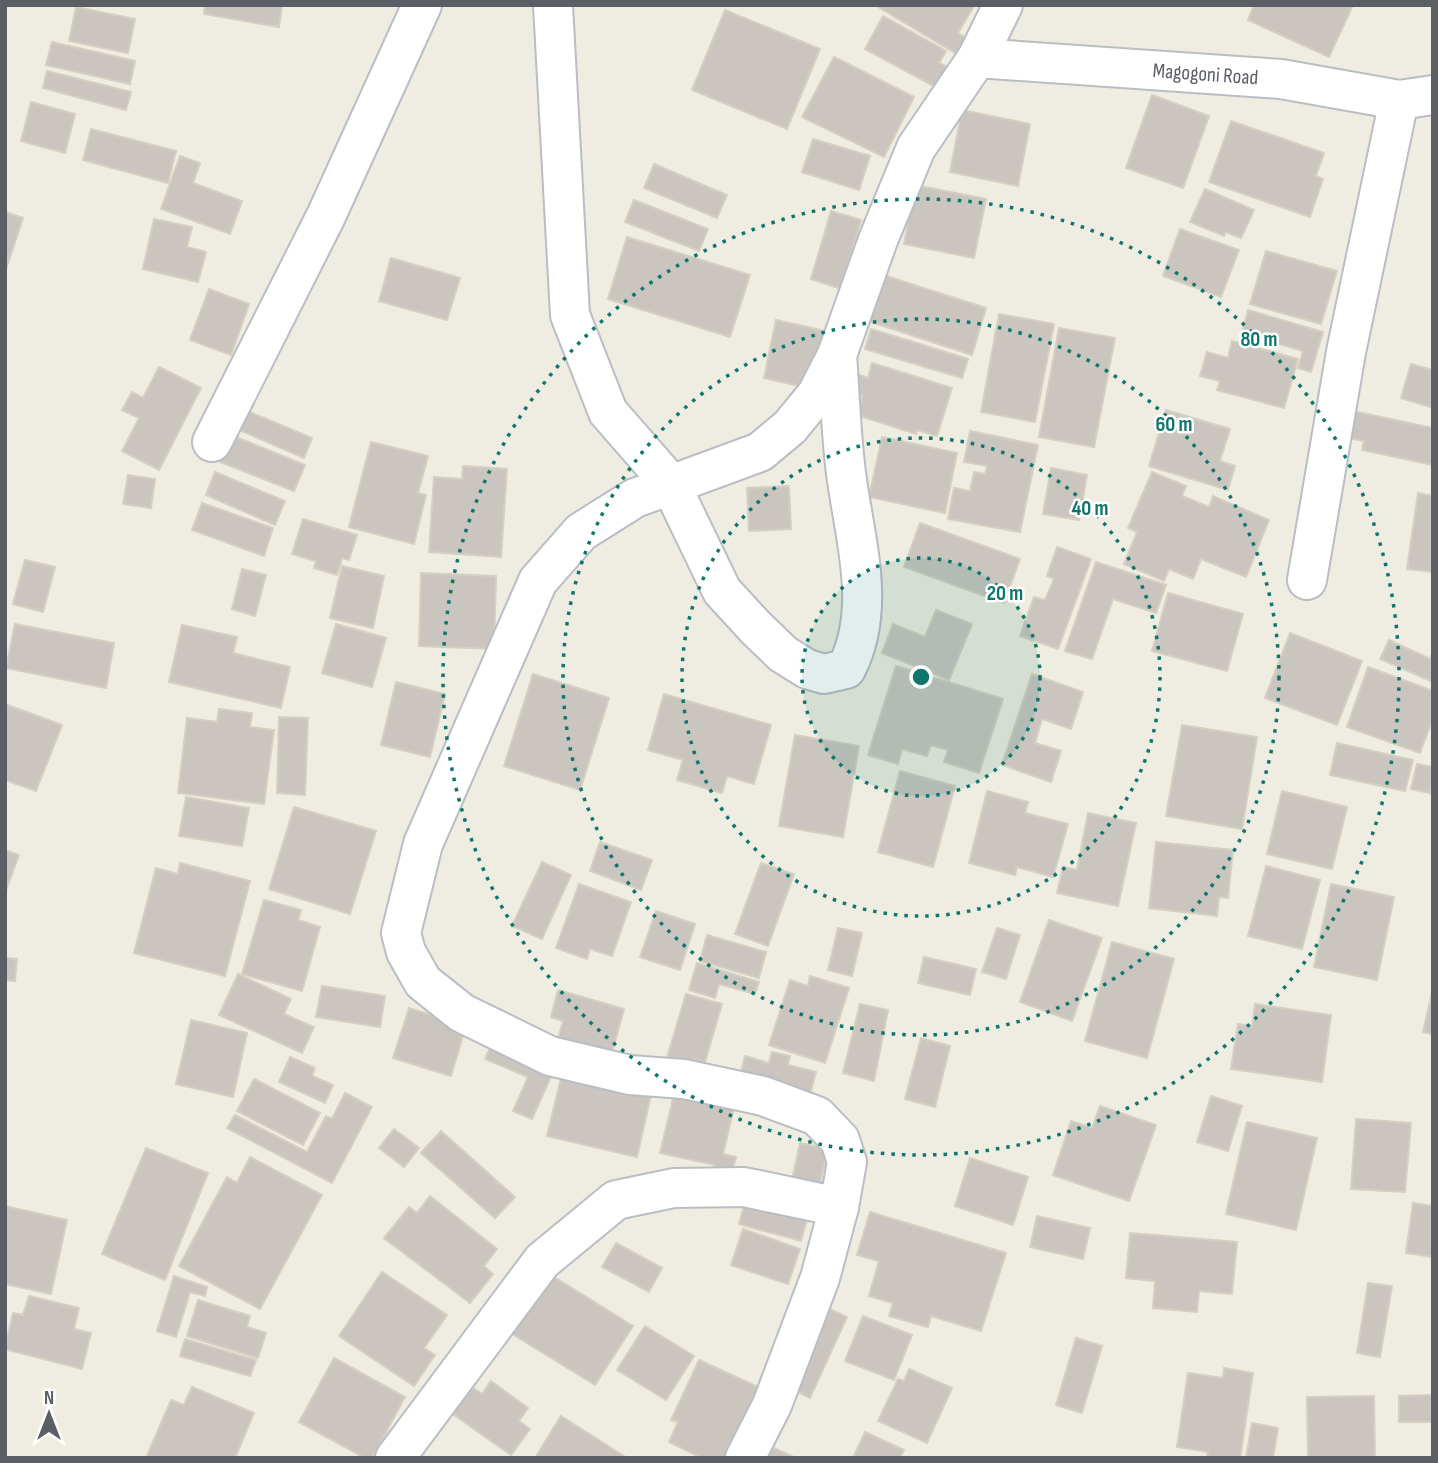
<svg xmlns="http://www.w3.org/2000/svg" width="1438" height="1463" font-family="'Sofia Sans Condensed',sans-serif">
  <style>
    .building { fill: #cac6bf; stroke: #d4cfc0; stroke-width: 2 }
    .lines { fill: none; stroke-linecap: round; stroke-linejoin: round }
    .street-casing { stroke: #babdc3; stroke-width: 42 }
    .street { stroke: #fff; stroke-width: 38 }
    .ring { fill: none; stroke: #0f766e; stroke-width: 3.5; stroke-dasharray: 3.5 7 }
    .labels { text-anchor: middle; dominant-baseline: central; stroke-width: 5; stroke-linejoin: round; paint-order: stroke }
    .street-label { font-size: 21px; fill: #5b5f65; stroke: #fff }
    .centre { fill: #0f766e; stroke: #fff; stroke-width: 3.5 }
    .ring-label { font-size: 21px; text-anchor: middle; font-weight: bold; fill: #0f766e; stroke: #fff; stroke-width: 5; stroke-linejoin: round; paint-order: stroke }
  </style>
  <rect width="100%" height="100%" fill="#efede2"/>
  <g class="building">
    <polygon points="205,5 282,5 279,27 204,14"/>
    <polygon points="875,5 973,5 974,6 958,33 966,38 957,54"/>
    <polygon points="1254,5 1353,5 1329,57 1248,20"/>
    <polygon points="76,7 135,19 128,53 69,41"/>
    <polygon points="725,10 820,49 787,129 692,90"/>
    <polygon points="883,16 946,51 939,63 948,67 937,88 865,49"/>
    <polygon points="52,42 135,61 130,84 46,65"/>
    <polygon points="834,57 914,97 884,157 802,117"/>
    <polygon points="47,71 131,92 126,110 43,88"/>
    <polygon points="1152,95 1209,116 1183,188 1126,168"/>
    <polygon points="31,102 75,114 65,153 21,141"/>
    <polygon points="962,110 1030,124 1018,186 950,172"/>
    <polygon points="1231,121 1324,153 1316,176 1323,179 1310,217 1209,182"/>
    <polygon points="91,129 176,151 168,183 83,160"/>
    <polygon points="813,139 870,156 859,190 802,172"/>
    <polygon points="180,156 200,163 193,183 242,201 230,234 161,209"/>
    <polygon points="654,164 727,195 717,218 644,188"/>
    <polygon points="915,185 986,199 974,258 904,244"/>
    <polygon points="1205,189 1254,210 1241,238 1225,232 1224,236 1190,222"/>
    <polygon points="634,200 708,229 699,251 625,222"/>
    <polygon points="831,211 861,220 841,289 811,279"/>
    <polygon points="5,212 23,218 5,272"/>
    <polygon points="154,219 192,227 187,247 206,252 198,282 143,269"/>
    <polygon points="1180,229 1239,250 1221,297 1163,276"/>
    <polygon points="627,237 750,275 730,337 608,299"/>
    <polygon points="1266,251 1337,271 1321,324 1250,304"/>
    <polygon points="391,258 460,278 447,320 379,301"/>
    <polygon points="883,275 986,308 972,355 868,321"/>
    <polygon points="209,289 249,304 231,355 190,340"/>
    <polygon points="1248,310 1323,332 1311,372 1298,368 1303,351 1242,333"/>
    <polygon points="999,314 1054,324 1035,422 981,412"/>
    <polygon points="776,320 830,332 817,390 764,378"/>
    <polygon points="1059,328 1115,338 1094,447 1039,437"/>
    <polygon points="871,329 968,359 962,378 865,349"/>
    <polygon points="1232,341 1298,359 1284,408 1217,390 1220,381 1200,376 1207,352 1228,358"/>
    <polygon points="872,363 952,388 937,436 917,430 916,434 857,415 863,395 851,392 857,374 868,378"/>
    <polygon points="1411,364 1433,370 1433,408 1401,398"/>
    <polygon points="159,367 201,388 159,470 122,451 139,418 122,410 132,392 143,398"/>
    <polygon points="245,410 312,438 304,458 237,429"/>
    <polygon points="1166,410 1230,429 1220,461 1235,466 1228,490 1149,466"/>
    <polygon points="1348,410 1433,428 1433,465 1362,450 1364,441 1343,437"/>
    <polygon points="970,431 1038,445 1020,532 948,519 954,488 970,491 974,472 985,474 987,466 964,462"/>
    <polygon points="231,435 305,465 294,491 220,462"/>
    <polygon points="882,437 957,453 945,513 869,497"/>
    <polygon points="371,442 428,456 418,493 426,495 414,544 349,527"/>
    <polygon points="463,466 507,469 501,557 429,552 434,477 462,479"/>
    <polygon points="1051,468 1087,475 1079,520 1043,514"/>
    <polygon points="215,472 285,501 275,525 206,495"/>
    <polygon points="1152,472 1186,486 1182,496 1209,507 1213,496 1269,520 1246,577 1201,559 1193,579 1169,569 1164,581 1124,564 1137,532 1128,528"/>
    <polygon points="128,475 155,479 151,508 123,504"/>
    <polygon points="789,486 791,529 749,531 747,488"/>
    <polygon points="1418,493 1433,496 1433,572 1407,569"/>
    <polygon points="202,503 273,528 264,556 192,530"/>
    <polygon points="303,519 357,535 349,560 342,558 337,575 314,568 316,561 292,554"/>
    <polygon points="920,523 1020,559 1004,603 904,567"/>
    <polygon points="1057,547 1091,559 1058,649 1020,636 1034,597 1045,600 1054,579 1047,576"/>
    <polygon points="25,560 55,567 43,612 13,604"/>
    <polygon points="1096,562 1166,585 1156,613 1113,599 1092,659 1065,651"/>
    <polygon points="342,566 384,576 373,628 330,618"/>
    <polygon points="242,569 266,575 255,616 232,609"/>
    <polygon points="421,573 496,576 494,649 419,646"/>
    <polygon points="1168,593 1243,614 1227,671 1152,651"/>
    <polygon points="936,610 972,624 949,680 882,653 893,624 925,637"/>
    <polygon points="15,624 114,643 106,688 6,668"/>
    <polygon points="336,624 386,638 372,687 322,673"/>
    <polygon points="182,625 237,637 233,653 290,667 281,708 169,682"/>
    <polygon points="1290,633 1362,661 1337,725 1265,698"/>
    <polygon points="1389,640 1430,659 1433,653 1433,682 1380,659"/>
    <polygon points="896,666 1003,699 979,773 944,762 948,750 931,745 927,756 902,749 898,764 868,755"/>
    <polygon points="1368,667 1433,691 1433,718 1420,753 1347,727"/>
    <polygon points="533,674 609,698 580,790 504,766"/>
    <polygon points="1032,674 1083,692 1071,729 1042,719 1035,743 1061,751 1051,782 1002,765"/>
    <polygon points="396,682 445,694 430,757 381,745"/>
    <polygon points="664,694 771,725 754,784 727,776 722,793 677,780 683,760 648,750"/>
    <polygon points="5,704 62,725 36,791 5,780"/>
    <polygon points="219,709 252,713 250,727 274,730 264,804 178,793 187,718 217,722"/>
    <polygon points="279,717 308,718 305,795 277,793"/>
    <polygon points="1182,725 1257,737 1242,829 1166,816"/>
    <polygon points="795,735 859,746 843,837 779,826"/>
    <polygon points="1337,743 1413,760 1405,791 1330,775"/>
    <polygon points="1417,764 1433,767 1430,793 1411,789"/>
    <polygon points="900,771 955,786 933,867 878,852"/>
    <polygon points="987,791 1028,802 1025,813 1068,824 1053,877 1017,867 1015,875 969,863"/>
    <polygon points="1282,791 1347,807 1332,869 1267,854"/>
    <polygon points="186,797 249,808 242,846 179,836"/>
    <polygon points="294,807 376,831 350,914 269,889"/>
    <polygon points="1088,813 1136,823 1118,906 1057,893 1063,867 1077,870"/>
    <polygon points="600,842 652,860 641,890 590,871"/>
    <polygon points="1156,842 1233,850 1228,898 1219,897 1217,916 1149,908"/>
    <polygon points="5,850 19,855 5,893"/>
    <polygon points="542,862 571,875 542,939 512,926"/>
    <polygon points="180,863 250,881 225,976 134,953 156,868 178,874"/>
    <polygon points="761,863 794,874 768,946 735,934"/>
    <polygon points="1266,866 1320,880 1302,949 1248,936"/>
    <polygon points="579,884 631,902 612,956 590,949 587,959 556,948"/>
    <polygon points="1331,884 1394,897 1377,980 1314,967"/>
    <polygon points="264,900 301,910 298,920 320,927 302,991 242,974"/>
    <polygon points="656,911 695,924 680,970 640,957"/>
    <polygon points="1049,920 1102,938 1072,1021 1020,1002"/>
    <polygon points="838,928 862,933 852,976 828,970"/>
    <polygon points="997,928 1020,935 1006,979 982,972"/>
    <polygon points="707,935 766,952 759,978 700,961"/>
    <polygon points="1112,942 1174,959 1147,1058 1085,1041"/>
    <polygon points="924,957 976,969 970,995 918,983"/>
    <polygon points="5,958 17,959 15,981 5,980"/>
    <polygon points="697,963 759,982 755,994 719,984 715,998 689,990"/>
    <polygon points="238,974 291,999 284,1014 314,1027 302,1053 219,1015"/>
    <polygon points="810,976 849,988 825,1063 769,1045 790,980 808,986"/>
    <polygon points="322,986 385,996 380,1027 316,1017"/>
    <polygon points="1433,988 1433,1034 1423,1032"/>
    <polygon points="558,990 624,1009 608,1067 554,1052 563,1021 551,1017"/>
    <polygon points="686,994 722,1004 705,1062 694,1059 691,1068 666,1061"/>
    <polygon points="860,1004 888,1010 874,1081 843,1073"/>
    <polygon points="1255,1004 1331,1015 1322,1082 1231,1069 1238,1024 1252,1026"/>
    <polygon points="409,1008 466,1026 451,1076 393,1058"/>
    <polygon points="191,1020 247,1033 233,1097 176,1084"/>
    <polygon points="495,1037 557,1063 532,1119 513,1111 528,1077 485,1059"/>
    <polygon points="921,1038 950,1046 935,1107 905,1099"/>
    <polygon points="772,1052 790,1056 788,1065 816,1072 808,1102 738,1084 745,1056 769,1063"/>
    <polygon points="290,1057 315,1068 312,1076 333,1085 325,1103 279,1082"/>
    <polygon points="562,1074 651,1095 637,1157 547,1136"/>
    <polygon points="254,1079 320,1113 303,1145 237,1111"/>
    <polygon points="676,1086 736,1099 723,1154 736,1157 731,1177 713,1172 715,1165 660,1153"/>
    <polygon points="345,1093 372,1107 332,1183 227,1128 235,1115 307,1152 326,1116 332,1119"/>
    <polygon points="1211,1096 1242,1106 1228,1151 1197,1142"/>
    <polygon points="1100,1106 1156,1125 1129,1201 1053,1175 1071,1121 1092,1128"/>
    <polygon points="1356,1119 1411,1123 1405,1192 1351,1189"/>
    <polygon points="1247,1122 1317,1138 1296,1230 1226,1214"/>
    <polygon points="394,1129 419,1148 404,1167 379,1148"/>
    <polygon points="441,1131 515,1197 495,1218 421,1153"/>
    <polygon points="800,1143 828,1149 818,1191 791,1185"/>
    <polygon points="146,1148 208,1173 165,1280 102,1254"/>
    <polygon points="250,1157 322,1195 260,1309 179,1266 227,1177 237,1183"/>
    <polygon points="970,1158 1028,1177 1013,1225 955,1206"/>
    <polygon points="748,1191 810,1209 801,1241 739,1224"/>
    <polygon points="430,1196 497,1249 484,1266 493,1274 470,1303 384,1238 409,1207 417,1213"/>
    <polygon points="1413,1203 1433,1206 1433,1257 1406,1253"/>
    <polygon points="5,1206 67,1220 51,1294 5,1284"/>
    <polygon points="870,1212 1006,1253 981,1331 931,1316 928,1327 889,1316 893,1303 869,1296 879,1261 857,1255"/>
    <polygon points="1037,1216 1090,1228 1083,1259 1030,1247"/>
    <polygon points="743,1229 800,1249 788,1284 731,1265"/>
    <polygon points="1130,1233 1237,1242 1232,1294 1199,1291 1197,1312 1153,1308 1155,1281 1126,1278"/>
    <polygon points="616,1243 662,1268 649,1292 602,1267"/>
    <polygon points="538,1267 633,1326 595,1385 501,1327"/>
    <polygon points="382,1272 447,1315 424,1348 435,1355 414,1386 339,1336"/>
    <polygon points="174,1276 207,1287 205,1296 190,1292 176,1337 157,1331"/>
    <polygon points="1368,1283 1392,1286 1380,1357 1357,1353"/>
    <polygon points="29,1296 79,1308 74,1329 91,1333 82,1369 5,1349 13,1313 23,1315"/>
    <polygon points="198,1300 250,1316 247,1327 266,1333 258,1358 187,1336"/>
    <polygon points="819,1304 847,1317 810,1398 783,1385"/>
    <polygon points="863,1316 912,1335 894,1380 845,1361"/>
    <polygon points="645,1326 694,1356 666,1400 617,1370"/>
    <polygon points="1076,1338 1102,1346 1082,1413 1056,1405"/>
    <polygon points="185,1339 256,1360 250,1376 180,1356"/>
    <polygon points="334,1358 405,1397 372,1458 365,1458 299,1422"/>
    <polygon points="699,1360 765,1390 733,1458 702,1458 669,1442 678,1422 671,1420"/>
    <polygon points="1224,1368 1253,1373 1240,1458 1207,1458 1208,1452 1177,1447 1188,1373 1223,1378"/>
    <polygon points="909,1369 952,1388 927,1443 878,1421 898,1379 904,1381"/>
    <polygon points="491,1381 528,1408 519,1421 530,1429 511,1455 450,1412 469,1385 482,1394"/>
    <polygon points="192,1387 254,1413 235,1458 146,1458 171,1400 184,1405"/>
    <polygon points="1433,1395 1433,1422 1399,1422 1399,1396"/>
    <polygon points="1374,1396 1375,1458 1308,1458 1307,1397"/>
    <polygon points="561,1416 627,1458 535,1458"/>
    <polygon points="1252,1423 1278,1428 1273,1458 1246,1458"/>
    <polygon points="865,1432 904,1450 900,1458 853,1458"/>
    <polygon points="769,1446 796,1458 765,1458"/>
  </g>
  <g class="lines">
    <g class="street-casing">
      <g id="street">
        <path d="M553 5 570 315 608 412 670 483 722 591 756 628 783 654 807 669 824 674 846 669C878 608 854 537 846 473 841 434 840 395 837 355"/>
        <path id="s1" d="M977 58 1281 79 1399 100 1433 95"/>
        <polyline points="212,442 326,216 422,5"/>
        <polyline points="1307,580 1346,352 1399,100"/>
        <polyline points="395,1458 542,1261 616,1200 674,1188 744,1187 839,1207"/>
        <polyline points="745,1458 772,1405 820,1278 839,1207 847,1162 840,1140 817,1116 763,1096 684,1079 630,1075 550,1056 462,1013 423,982 406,952 401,933 423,844 538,581 581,532 635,498 760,452 790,427 817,394 837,355 878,240 916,148 977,58 1003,5"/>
      </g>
    </g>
    <use href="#street" class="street"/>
  </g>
  <circle cx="921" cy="677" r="119" fill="#0f766e" fill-opacity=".12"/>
  <g class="ring">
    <circle cx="921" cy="677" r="119"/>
    <circle cx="921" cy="677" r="239"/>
    <circle cx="921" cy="677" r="358"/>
    <circle cx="921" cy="677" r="478"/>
  </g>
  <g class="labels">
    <g class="street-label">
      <text stroke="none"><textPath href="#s1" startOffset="229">Magogoni Road</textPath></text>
    </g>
  </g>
  <circle cx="921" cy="677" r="10" class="centre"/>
  <g class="ring-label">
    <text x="1259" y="346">80 m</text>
    <text x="1174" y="431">60 m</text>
    <text x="1090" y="515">40 m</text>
    <text x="1005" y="600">20 m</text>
  </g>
  <rect width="1438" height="1463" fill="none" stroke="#5b5f65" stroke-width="14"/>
  <g transform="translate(49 1414)" stroke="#ffffff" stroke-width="5" paint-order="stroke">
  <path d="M0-5L12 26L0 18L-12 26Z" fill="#5b5f65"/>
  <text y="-10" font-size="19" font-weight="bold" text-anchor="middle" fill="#5b5f65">N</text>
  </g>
</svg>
